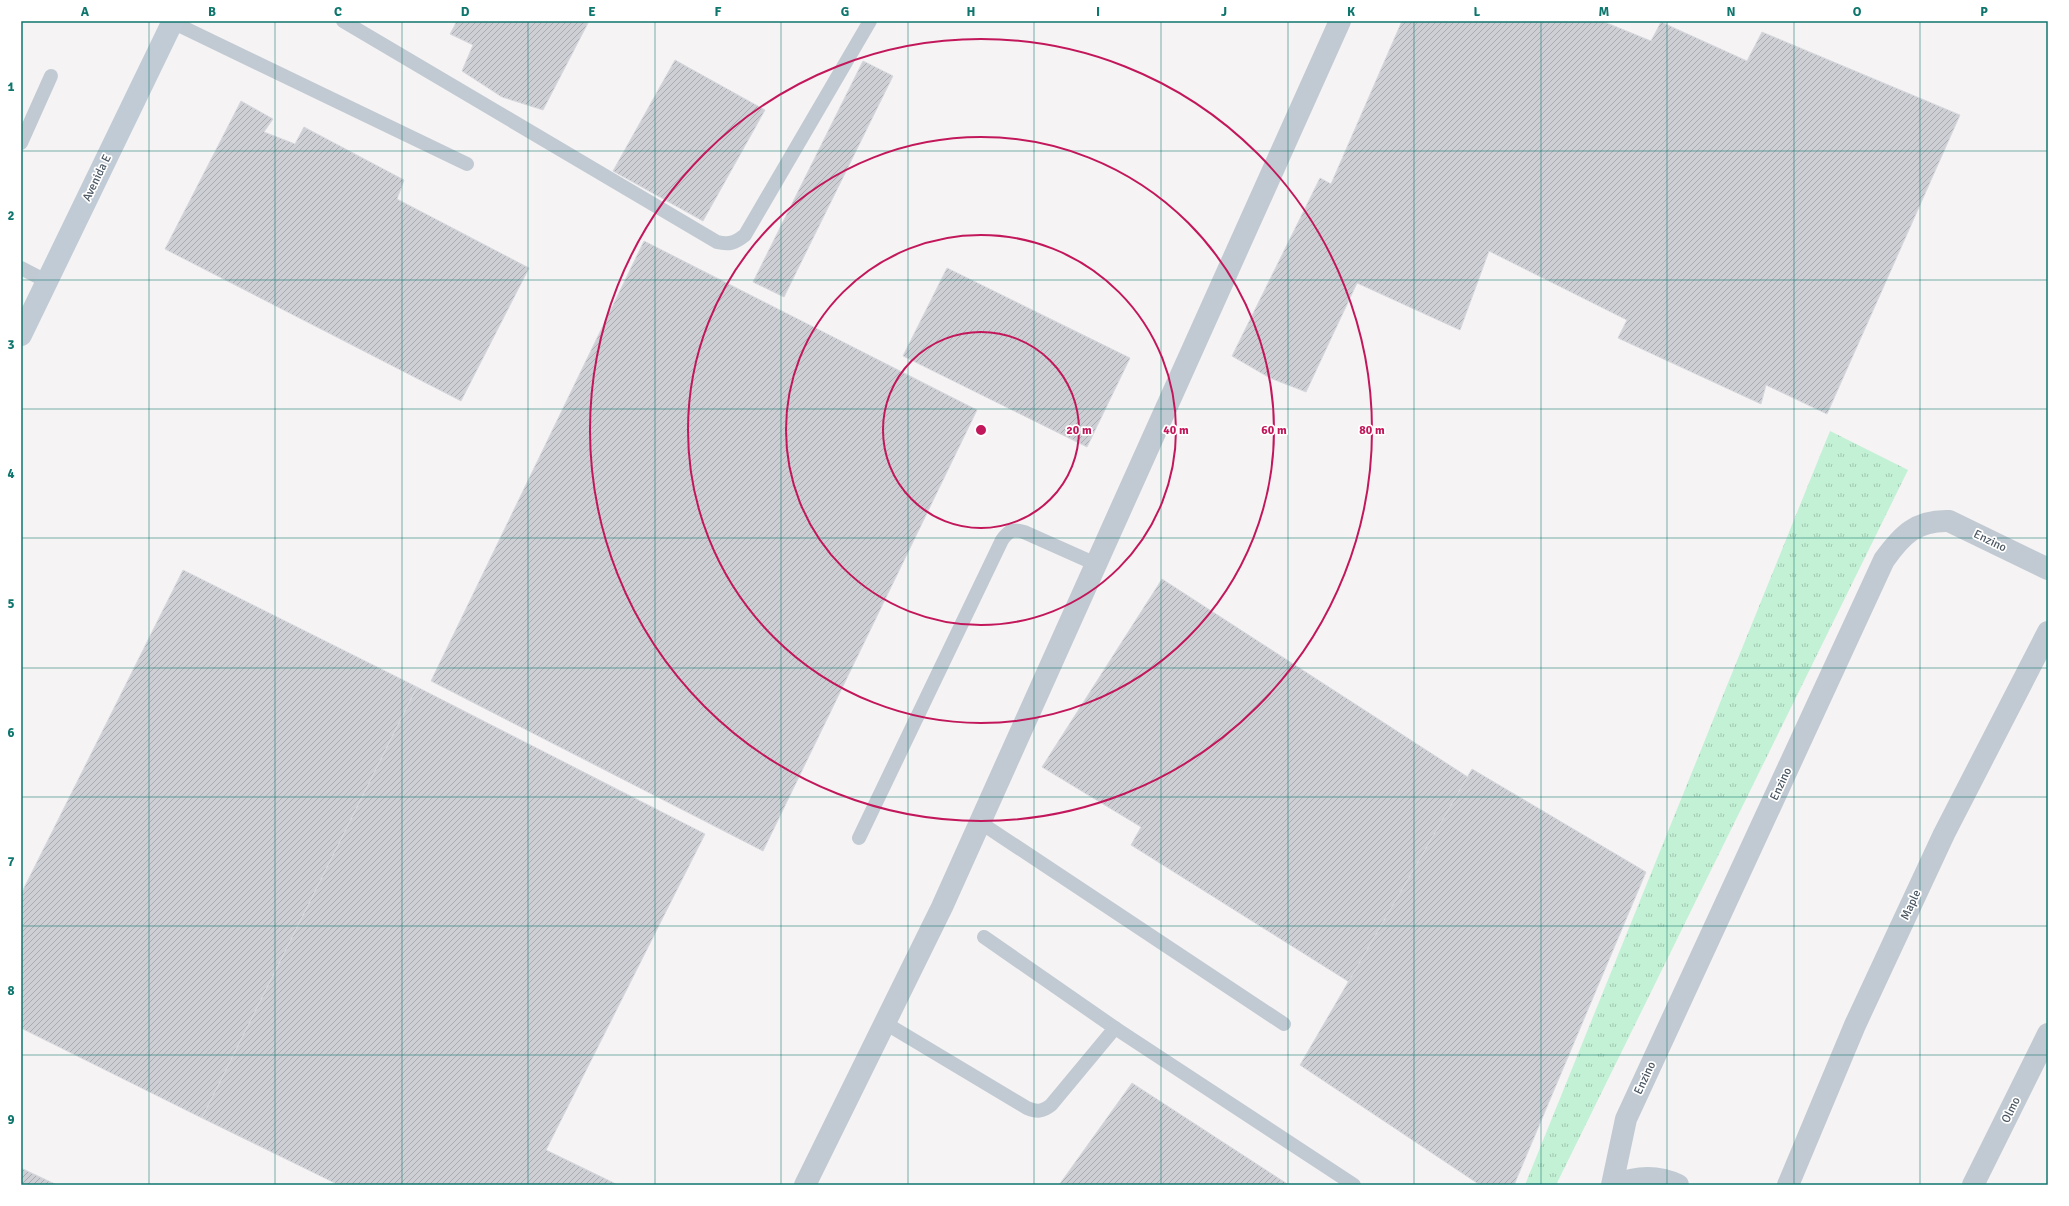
<svg xmlns="http://www.w3.org/2000/svg" width="2069" height="1206" font-family="Signika,sans-serif">
  <style>
    .park { fill: url(#park-tufts) }
    .building { fill: url(#building-hatch); stroke: #d7d9de }
    .lines { fill: none; stroke-linecap: round; stroke-linejoin: round }
    .lane { stroke: #c1cad2; stroke-width: 14 }
    .street { stroke: #c1cad2; stroke-width: 22 }
    .secondary { stroke: #c1cbd6; stroke-width: 22 }
    .grid { fill: none; stroke: #0f766e; stroke-width: 1; stroke-opacity: 0.55 }
    .ring { fill: none; stroke: #c2185b; stroke-width: 2 }
    .labels { text-anchor: middle; dominant-baseline: central; stroke-width: 3.5; stroke-linejoin: round; paint-order: stroke }
    .street-label { font-size: 12px; fill: #4a5661; stroke: #fff }
    .centre { fill: #c2185b; stroke: #fff; stroke-width: 2 }
    .ring-label { font-size: 12px; text-anchor: middle; font-weight: bold; fill: #c2185b; stroke: #fff; stroke-width: 3.5; stroke-linejoin: round; paint-order: stroke }
    .neatline { fill: none; stroke: #0f766e; stroke-width: 1.5 }
    .grid-label { font-size: 13px; text-anchor: middle; font-weight: bold; fill: #0f766e }
  </style>
  <defs>
    <pattern id="park-tufts" width="24" height="20" patternUnits="userSpaceOnUse"><rect width="24" height="20" fill="#c3f1d5"/><path d="M3 7l-1-3M5 7V3M7 7l1-3M15 17l-1-3M17 17v-4M19 17l1-3" fill="none" stroke="#a0c6b0"/></pattern>
    <pattern id="building-hatch" width="6" height="6" patternUnits="userSpaceOnUse"><rect width="6" height="6" fill="#cdcfd5"/><path d="M-1 1l2-2M0 6l6-6M5 7l2-2" fill="none" stroke="#a8abb0"/></pattern>
  </defs>
  <rect width="100%" height="100%" fill="#f5f3f3"/>
  <polygon class="park" points="1830,431 1908,470 1556,1185 1525,1185"/>
  <g class="building">
    <polygon points="457,21 589,21 543,110 502,97 462,71 473,45 450,34"/>
    <polygon points="1402,21 1602,21 1651,41 1661,22 1747,61 1762,32 1960,115 1827,414 1766,385 1761,404 1618,338 1627,320 1489,251 1460,330 1357,283 1306,392 1270,378 1232,356 1320,178 1331,184"/>
    <polygon points="675,60 765,110 703,221 613,171"/>
    <polygon points="863,61 893,76 784,297 753,282"/>
    <polygon points="241,101 273,119 264,132 295,144 304,127 404,180 397,199 529,268 461,401 165,249"/>
    <polygon points="644,241 977,410 763,851 431,681"/>
    <polygon points="947,268 1130,358 1087,447 903,356"/>
    <polygon points="183,570 417,687 202,1118 21,1028 21,894"/>
    <polygon points="1162,579 1474,781 1354,985 1131,845 1141,827 1042,767"/>
    <polygon points="417,687 705,834 546,1150 618,1185 339,1185 202,1118"/>
    <polygon points="1472,769 1646,872 1514,1185 1480,1185 1300,1065"/>
    <polygon points="1132,1083 1289,1185 1059,1185"/>
    <polygon points="21,1168 57,1185 21,1185"/>
  </g>
  <g class="lines">
    <g class="lane">
      <polyline points="170,21 467,164"/>
      <path d="M343 21 717 242C729 245 735 243 745 235L870 21"/>
      <polyline points="21,143 51,76"/>
      <polyline points="21,268 46,281"/>
      <polyline points="981,823 1284,1024"/>
      <path d="M859 838 1002 540C1009 530 1013 529 1024 532L1098 565"/>
      <polyline points="984,937 1115,1028 1354,1185"/>
      <path d="M885 1023 1027 1108C1037 1112 1042 1112 1051 1105L1115 1028"/>
    </g>
    <g class="street">
      <polyline points="805,1185 942,907 1340,21"/>
      <path d="M1612 1185 1626 1119 1884 560C1902 535 1916 520 1949 521L2048 569"/>
      <path d="M1615 1185C1637 1176 1657 1175 1678 1185"/>
      <polyline points="1788,1185 1855,1025 1944,834 2048,632"/>
      <polyline points="1973,1185 2048,1034"/>
    </g>
    <polyline class="secondary" points="21,335 173,21"/>
  </g>
  <path class="grid" d="M149 21V1185M275 21V1185M402 21V1185M528 21V1185M655 21V1185M781 21V1185M908 21V1185M1034 21V1185M1161 21V1185M1288 21V1185M1414 21V1185M1541 21V1185M1667 21V1185M1794 21V1185M1920 21V1185M21 151H2048M21 280H2048M21 409H2048M21 538H2048M21 668H2048M21 797H2048M21 926H2048M21 1055H2048"/>
  <g class="ring">
    <circle cx="981" cy="430" r="98"/>
    <circle cx="981" cy="430" r="195"/>
    <circle cx="981" cy="430" r="293"/>
    <circle cx="981" cy="430" r="391"/>
  </g>
  <g class="labels">
    <g class="street-label">
      <text transform="translate(97 178) rotate(-64)">Avenida E</text>
      <text transform="translate(1990 541) rotate(26)">Enzino</text>
      <text transform="translate(1781 784) rotate(-65)">Enzino</text>
      <text transform="translate(1911 905) rotate(-65)">Maple</text>
      <text transform="translate(1645 1078) rotate(-65)">Enzino</text>
      <text transform="translate(2011 1110) rotate(-64)">Olmo</text>
    </g>
  </g>
  <circle cx="981" cy="430" r="6" class="centre"/>
  <g class="ring-label">
    <text x="1079" y="434">20 m</text>
    <text x="1176" y="434">40 m</text>
    <text x="1274" y="434">60 m</text>
    <text x="1372" y="434">80 m</text>
  </g>
  <rect width="2069" height="1206" fill="none" stroke="#ffffff" stroke-width="44"/>
  <rect x="22" y="22" width="2025" height="1162" class="neatline"/>
  <g class="grid-label">
    <text x="85" y="16">A</text>
    <text x="212" y="16">B</text>
    <text x="338" y="16">C</text>
    <text x="465" y="16">D</text>
    <text x="592" y="16">E</text>
    <text x="718" y="16">F</text>
    <text x="845" y="16">G</text>
    <text x="971" y="16">H</text>
    <text x="1098" y="16">I</text>
    <text x="1224" y="16">J</text>
    <text x="1351" y="16">K</text>
    <text x="1477" y="16">L</text>
    <text x="1604" y="16">M</text>
    <text x="1731" y="16">N</text>
    <text x="1857" y="16">O</text>
    <text x="1984" y="16">P</text>
    <text x="11" y="91">1</text>
    <text x="11" y="220">2</text>
    <text x="11" y="349">3</text>
    <text x="11" y="478">4</text>
    <text x="11" y="608">5</text>
    <text x="11" y="737">6</text>
    <text x="11" y="866">7</text>
    <text x="11" y="995">8</text>
    <text x="11" y="1124">9</text>
  </g>
</svg>
